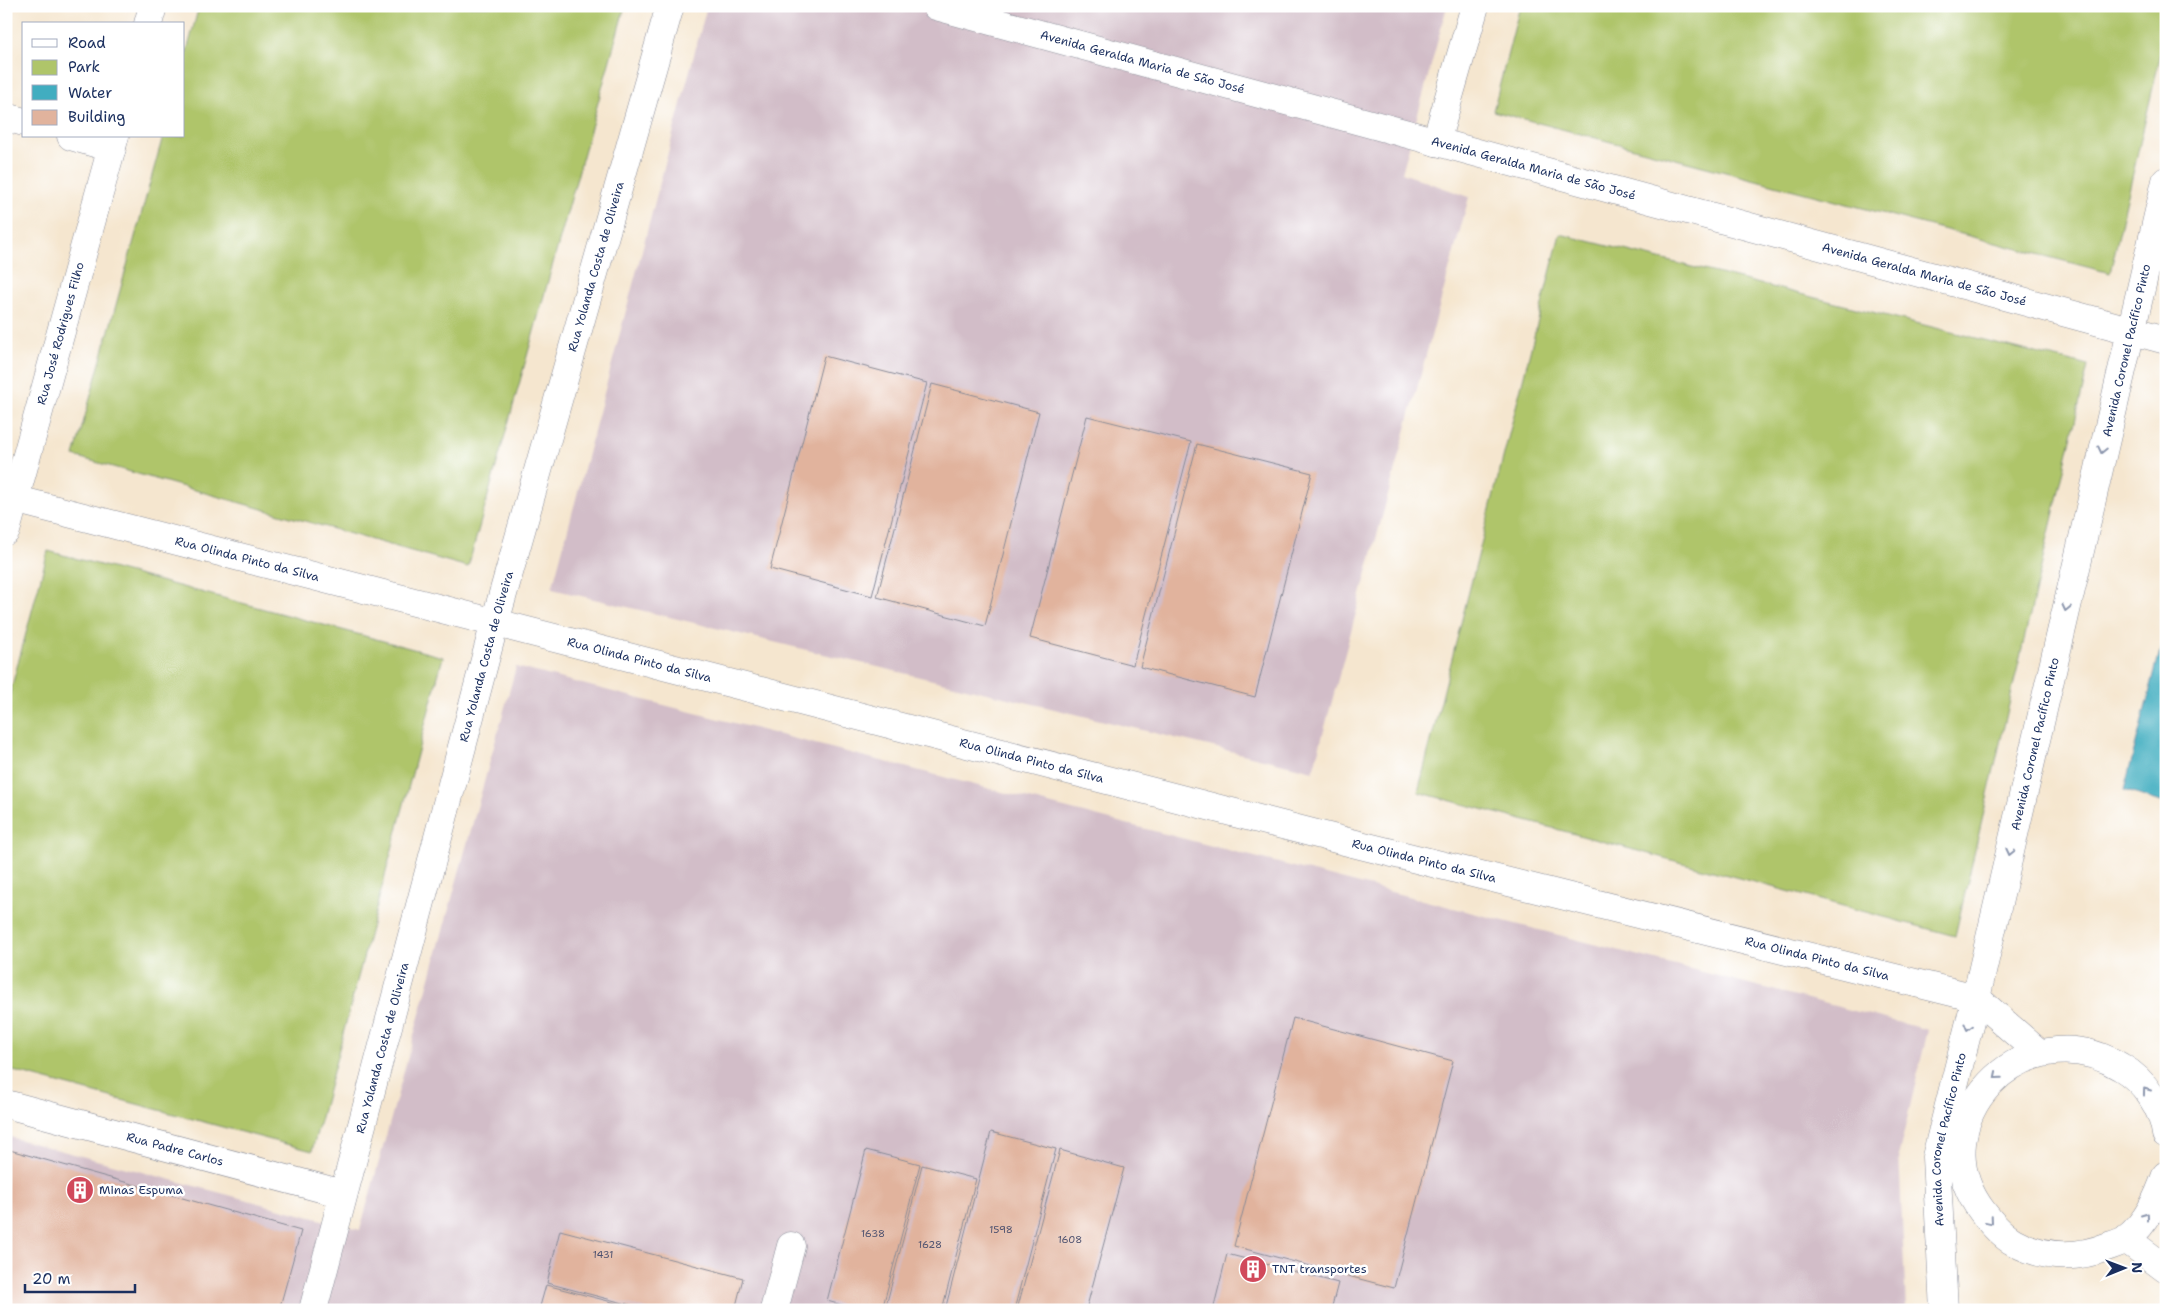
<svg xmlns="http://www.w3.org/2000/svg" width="2172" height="1316" font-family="'Shantell Sans',sans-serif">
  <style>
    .industrial { fill: #d2bdc8 }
    .green { fill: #afc56a; stroke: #657a64 }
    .water { fill: #41adc0; stroke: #2e6e8f }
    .building { fill: #e1b39d }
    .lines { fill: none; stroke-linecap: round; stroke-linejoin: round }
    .street-casing { stroke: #888a96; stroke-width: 29 }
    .secondary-casing { stroke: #888a96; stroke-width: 29 }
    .street { stroke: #fff; stroke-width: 28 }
    .secondary { stroke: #fff; stroke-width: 28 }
    .oneway { stroke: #8d97ae }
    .labels { text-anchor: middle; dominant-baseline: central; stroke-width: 5; stroke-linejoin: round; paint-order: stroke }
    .number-label { font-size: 10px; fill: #4c506e }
    .street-label { font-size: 12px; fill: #1b2f5e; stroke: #fff }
    .poi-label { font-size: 12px; fill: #1b2f5e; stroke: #fff; text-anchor: start }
  </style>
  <rect width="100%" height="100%" fill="#fff"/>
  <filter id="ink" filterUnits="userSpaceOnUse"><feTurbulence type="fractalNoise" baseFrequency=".02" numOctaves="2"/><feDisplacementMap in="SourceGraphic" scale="10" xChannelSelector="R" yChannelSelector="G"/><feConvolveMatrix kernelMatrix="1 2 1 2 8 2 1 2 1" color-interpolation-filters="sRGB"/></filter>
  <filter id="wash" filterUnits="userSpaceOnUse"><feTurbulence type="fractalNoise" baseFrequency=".0096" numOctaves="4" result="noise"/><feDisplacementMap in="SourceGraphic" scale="20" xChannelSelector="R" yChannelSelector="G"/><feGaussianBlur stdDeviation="1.12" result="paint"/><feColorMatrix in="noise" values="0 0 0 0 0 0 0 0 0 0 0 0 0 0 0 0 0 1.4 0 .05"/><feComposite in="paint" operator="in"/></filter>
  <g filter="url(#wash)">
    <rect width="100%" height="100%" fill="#f5e6cf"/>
    <g class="industrial">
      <polygon points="707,6 1447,6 1402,173 1469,197 1313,771 552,589"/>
      <polygon points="516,667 1928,1030 1899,1153 1906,1310 6,1310 6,1136 360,1230"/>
    </g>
    <g class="green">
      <polygon points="199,6 625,6 468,567 74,456 163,136 184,136 184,62"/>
      <polygon points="1520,6 2166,6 2166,31 2110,273 1493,111"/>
      <polygon points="1560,234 2088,366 1955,936 1418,792"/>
      <polygon points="48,551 443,657 312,1151 6,1069 6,708"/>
    </g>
    <polygon class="water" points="2166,628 2166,804 2124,790"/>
    <g id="blocks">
      <g class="building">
        <polygon points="824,356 927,383 872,596 770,569"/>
        <polygon points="932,384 1039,412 985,626 877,597"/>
        <polygon points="1087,416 1191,442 1133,665 1030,638"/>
        <polygon points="1197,444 1312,473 1255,697 1140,667"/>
        <polygon points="1293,1018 1453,1061 1394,1288 1234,1246"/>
        <polygon points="991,1132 1056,1149 1014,1310 945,1310"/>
        <polygon points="6,1149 301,1231 279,1310 6,1310"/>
        <polygon points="866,1150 920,1164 882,1310 861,1310 827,1301"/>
        <polygon points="1060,1150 1124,1168 1086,1310 1017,1310"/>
        <polygon points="922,1165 976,1179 942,1310 885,1310"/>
        <polygon points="560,1230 743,1278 735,1310 650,1310 547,1283"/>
        <polygon points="1227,1254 1338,1283 1331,1310 1213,1310"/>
        <polygon points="546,1285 639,1309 639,1310 539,1310"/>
      </g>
    </g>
  </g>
  <g filter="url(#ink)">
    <use href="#blocks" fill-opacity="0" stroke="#888a96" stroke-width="1"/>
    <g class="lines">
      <g class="street-casing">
        <g id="street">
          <polyline points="148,24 153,6"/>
          <polyline points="6,117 24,122"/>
          <polyline points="71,136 112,148"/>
          <polyline points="1436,142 1475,6"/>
          <path id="s1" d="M6 497 1352 843 1976 998 2039 1053"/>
          <path id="s2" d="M6 531 115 136"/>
          <path id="s3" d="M6 1104 343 1194"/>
          <path id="s4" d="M313 1310 495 622 670 6"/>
          <polyline points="774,1310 791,1246"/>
        </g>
      </g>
      <g class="secondary-casing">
        <g id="secondary">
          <path id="s5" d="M936 6 2166 340"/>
          <path d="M2166 1134C2163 1108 2144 1080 2121 1067 2022 1007 1916 1124 1982 1211 1991 1223 2001 1235 2014 1242 2045 1259 2077 1259 2109 1246 2115 1244 2122 1242 2126 1239 2147 1223 2158 1198 2166 1175"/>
          <polyline points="2126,1239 2166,1269"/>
          <path id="s6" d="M1944 1310 1936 1157 1976 998 2166 181"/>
        </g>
      </g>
      <use href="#street" class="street"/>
      <use href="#secondary" class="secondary"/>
    </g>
    <defs><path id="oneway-chevron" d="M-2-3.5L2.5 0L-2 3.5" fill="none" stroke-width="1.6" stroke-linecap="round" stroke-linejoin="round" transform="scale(1.25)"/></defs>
    <g class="oneway">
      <use href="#oneway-chevron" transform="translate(2102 450) rotate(103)"/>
      <use href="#oneway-chevron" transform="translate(2066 608) rotate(103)"/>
      <use href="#oneway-chevron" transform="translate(2010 852) rotate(103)"/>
      <use href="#oneway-chevron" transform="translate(1968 1027) rotate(105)"/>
      <use href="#oneway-chevron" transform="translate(1997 1076) rotate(140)"/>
      <use href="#oneway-chevron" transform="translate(2146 1091) rotate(-126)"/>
      <use href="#oneway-chevron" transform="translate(2146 1216) rotate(-54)"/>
      <use href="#oneway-chevron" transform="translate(1990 1221) rotate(50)"/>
    </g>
  </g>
  <defs>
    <g id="building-disc" transform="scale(1.4375)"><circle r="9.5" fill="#d1495b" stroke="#fff"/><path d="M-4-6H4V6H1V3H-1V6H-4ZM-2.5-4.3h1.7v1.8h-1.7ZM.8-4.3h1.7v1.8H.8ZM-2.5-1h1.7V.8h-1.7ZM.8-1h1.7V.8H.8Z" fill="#fff"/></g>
  </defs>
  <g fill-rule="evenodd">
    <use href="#building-disc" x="80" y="1190"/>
    <use href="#building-disc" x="1253" y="1269"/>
  </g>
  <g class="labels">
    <g class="number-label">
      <text x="1001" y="1229">1598</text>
      <text x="873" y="1233">1638</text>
      <text x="1070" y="1239">1608</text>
      <text x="930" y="1244">1628</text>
      <text x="603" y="1254">1431</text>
    </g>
    <g class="street-label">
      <text stroke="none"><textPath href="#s5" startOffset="214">Avenida Geralda Maria de São José</textPath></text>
      <text stroke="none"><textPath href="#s5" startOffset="619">Avenida Geralda Maria de São José</textPath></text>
      <text stroke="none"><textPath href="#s4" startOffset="1081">Rua Yolanda Costa de Oliveira</textPath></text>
      <text stroke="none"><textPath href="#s5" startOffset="1024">Avenida Geralda Maria de São José</textPath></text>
      <text stroke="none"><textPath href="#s2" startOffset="205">Rua José Rodrigues Filho</textPath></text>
      <text stroke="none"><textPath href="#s6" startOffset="982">Avenida Coronel Pacífico Pinto</textPath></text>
      <text stroke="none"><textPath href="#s1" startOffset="249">Rua Olinda Pinto da Silva</textPath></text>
      <text stroke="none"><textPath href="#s4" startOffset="676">Rua Yolanda Costa de Oliveira</textPath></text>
      <text stroke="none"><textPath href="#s1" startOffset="654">Rua Olinda Pinto da Silva</textPath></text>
      <text stroke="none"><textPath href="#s6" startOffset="578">Avenida Coronel Pacífico Pinto</textPath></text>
      <text stroke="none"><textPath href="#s1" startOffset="1059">Rua Olinda Pinto da Silva</textPath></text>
      <text stroke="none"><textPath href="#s1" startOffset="1464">Rua Olinda Pinto da Silva</textPath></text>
      <text stroke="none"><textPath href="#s1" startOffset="1869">Rua Olinda Pinto da Silva</textPath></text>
      <text stroke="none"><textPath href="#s4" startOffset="271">Rua Yolanda Costa de Oliveira</textPath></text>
      <text stroke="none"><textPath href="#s6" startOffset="172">Avenida Coronel Pacífico Pinto</textPath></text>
      <text stroke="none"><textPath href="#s3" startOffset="175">Rua Padre Carlos</textPath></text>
    </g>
    <g class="poi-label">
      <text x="99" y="1190">Minas Espuma</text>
      <text x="1272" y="1269">TNT transportes</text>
    </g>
  </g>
  <rect width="2172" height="1316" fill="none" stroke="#fff" stroke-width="25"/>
  <rect x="22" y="22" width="162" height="115" fill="#ffffff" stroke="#a4acbf"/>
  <rect x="32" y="39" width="25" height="8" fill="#ffffff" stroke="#a4acbf"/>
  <text x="68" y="48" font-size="15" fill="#1b2f5e">Road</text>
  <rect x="32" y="60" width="25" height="15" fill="#afc56a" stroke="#a4acbf"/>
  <text x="68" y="72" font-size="15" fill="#1b2f5e">Park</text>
  <rect x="32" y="85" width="25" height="15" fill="#41adc0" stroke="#a4acbf"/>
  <text x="68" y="98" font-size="15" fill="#1b2f5e">Water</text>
  <rect x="32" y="110" width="25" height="15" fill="#e1b39d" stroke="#a4acbf"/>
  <text x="68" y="122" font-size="15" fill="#1b2f5e">Building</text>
  <g transform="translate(2124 1268) rotate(89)" stroke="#ffffff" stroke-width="4" paint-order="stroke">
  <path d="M0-4L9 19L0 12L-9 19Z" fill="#1b2f5e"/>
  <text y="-8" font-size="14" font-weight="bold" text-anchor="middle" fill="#1b2f5e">N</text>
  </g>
  <path d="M25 1284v8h110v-8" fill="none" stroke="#1b2f5e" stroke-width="2.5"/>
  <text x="32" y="1284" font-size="15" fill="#1b2f5e" stroke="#ffffff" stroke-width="4" paint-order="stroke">20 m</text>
</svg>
